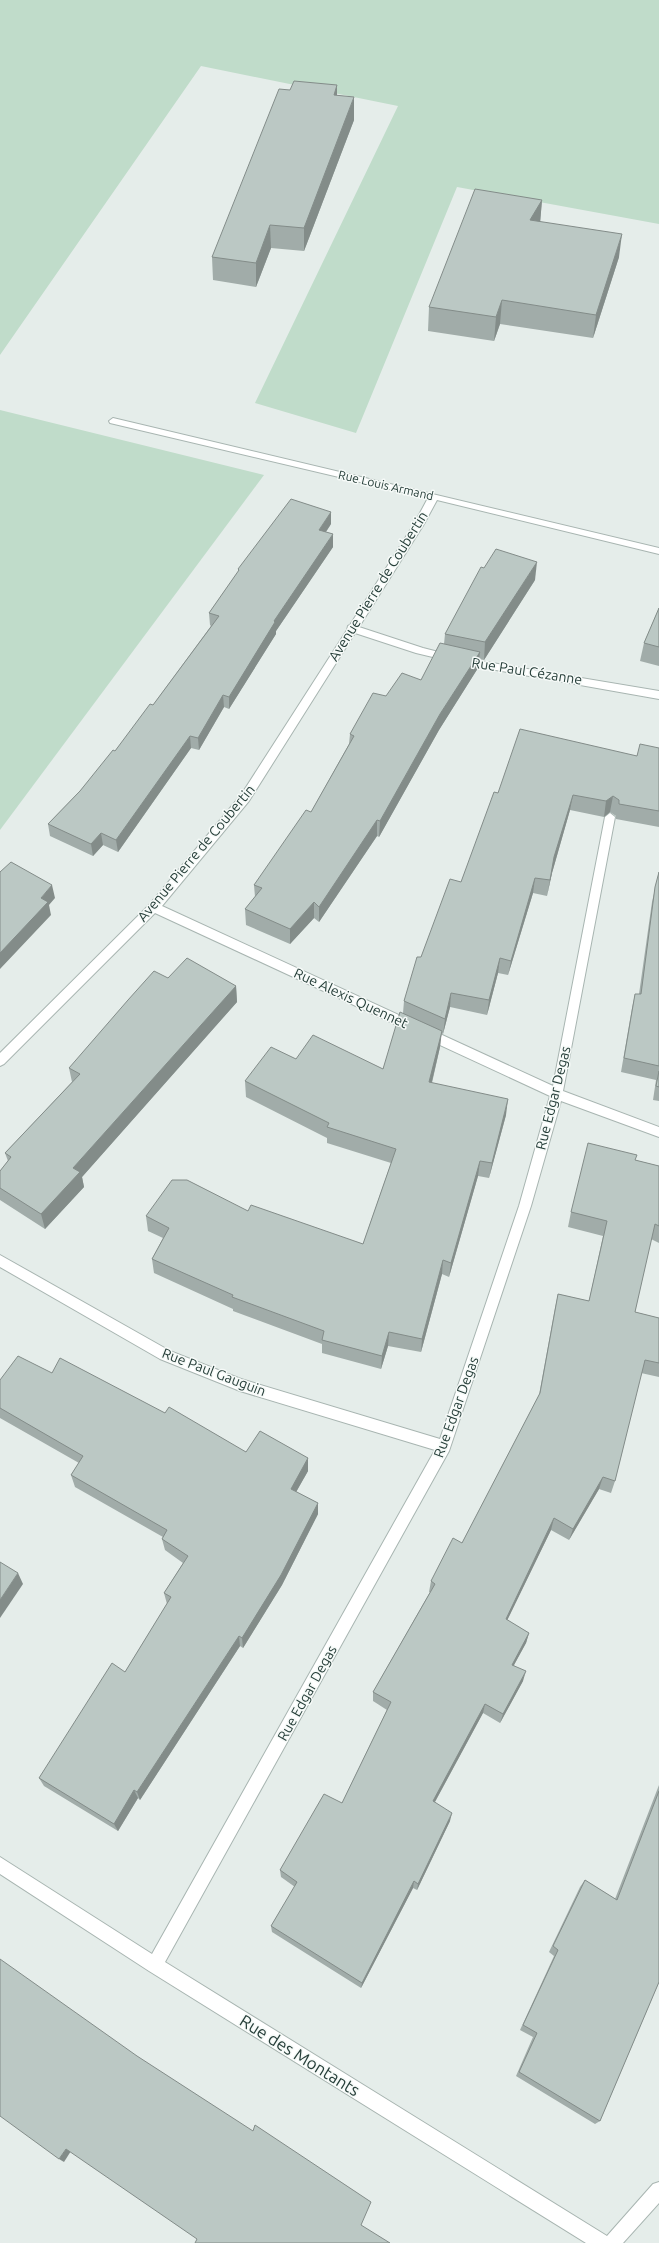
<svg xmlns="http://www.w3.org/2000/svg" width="659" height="2243" font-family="Ubuntu,sans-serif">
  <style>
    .green { fill: #c0dcca }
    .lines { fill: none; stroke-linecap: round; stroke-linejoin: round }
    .minor-casing { stroke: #a8b5b1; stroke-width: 2 }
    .minor { fill: #fff; fill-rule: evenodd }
    .wall { fill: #a1aca9 }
    .shaded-wall { fill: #838c89 }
    .building { fill: #bbc8c4; stroke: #838c89 }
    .labels { text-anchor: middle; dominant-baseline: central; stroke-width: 3; stroke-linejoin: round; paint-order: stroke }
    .far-street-label { font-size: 12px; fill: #263e39; stroke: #f6faf8 }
    .street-label { font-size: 14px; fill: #263e39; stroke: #f6faf8 }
    .near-street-label { font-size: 17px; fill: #263e39; stroke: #f6faf8 }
  </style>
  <rect width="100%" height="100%" fill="#e5edea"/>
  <g class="green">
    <polygon points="0,0 659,0 659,224 457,187 356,433 255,403 398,106 201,66 0,355"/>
    <polygon points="0,410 264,475 0,830"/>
  </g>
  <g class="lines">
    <g class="minor-casing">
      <polygon id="minor" points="113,418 659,548 659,554 437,500 424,524 359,627 423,648 462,658 659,691 659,699 462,664 416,653 355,633 249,801 162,906 553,1086 605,817 610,813 615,817 563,1091 659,1127 659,1137 561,1101 531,1206 449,1451 165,1962 607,2236 653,2184 659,2182 659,2203 623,2243 586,2243 149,1971 0,1874 0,1857 152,1954 435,1450 240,1391 160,1359 0,1267 0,1255 170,1351 241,1379 440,1439 519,1206 550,1096 155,913 4,1064 0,1066 0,1053 150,904 241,795 347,630 348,626 350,625 414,524 428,498 110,423 109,421"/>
    </g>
    <use href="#minor" class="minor"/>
  </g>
  <g class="wall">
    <polygon points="337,85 337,95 354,120 304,251 271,248 256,287 213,280 212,257 290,90"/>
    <polygon points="542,200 540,222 619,257 593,338 500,324 494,341 428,331 429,307"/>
    <polygon points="331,524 326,532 333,547 276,631 276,634 229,709 224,707 199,750 191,748 118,852 103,845 93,856 50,836 48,824 80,791 115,751 153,705 211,626 210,625 209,613 238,572 238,569"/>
    <polygon points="535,580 484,660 479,659 478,668 439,730 379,837 377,836 319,922 314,918 290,944 246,925 245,909 255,897 254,885 311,812 349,744 350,734 386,696 421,680 444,644 445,634"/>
    <polygon points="659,608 659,666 640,661 644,643"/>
    <polygon points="659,748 659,827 616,819 616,816 610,812 604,817 570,810 552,873 547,896 533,893 508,975 498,973 487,1015 450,1007 443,1034 441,1033 440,1047 432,1083 506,1115 489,1178 478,1176 449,1277 442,1274 421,1352 388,1346 381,1369 322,1353 322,1344 233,1311 233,1309 154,1273 152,1259 163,1238 148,1231 146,1216 248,1211 363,1244 391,1163 327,1143 327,1138 246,1097 245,1081 296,1059 383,1069 403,1013 404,1001 421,957 461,882 498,793 637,756"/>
    <polygon points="659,872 659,1101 653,1100 656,1080 621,1072 632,1008 635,994 639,994 652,902"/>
    <polygon points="168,978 236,986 237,1002 82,1177 84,1187 45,1229 0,1200 0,1171 8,1161 5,1153 72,1082 69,1068"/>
    <polygon points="635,1160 659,1166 659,1243 651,1239 635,1312 659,1318 659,1377 641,1373 615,1481 611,1493 599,1489 569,1540 551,1530 507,1620 529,1633 526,1643 514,1665 523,1681 500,1723 483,1713 435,1802 450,1821 417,1890 413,1888 361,1988 272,1932 271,1926 295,1887 281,1877 280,1870 342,1803 387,1710 373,1701 373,1692 430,1592 429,1592 431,1581 462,1543 539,1395 555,1308 558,1294 589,1301 603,1236 568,1227 571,1212"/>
    <polygon points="52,1373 165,1413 246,1452 308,1458 308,1471 296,1492 318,1503 318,1514 282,1585 243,1648 240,1646 140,1800 138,1798 118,1831 44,1786 39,1778 125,1672 167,1604 164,1593 183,1563 165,1550 162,1539 163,1537 75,1487 71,1475 79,1463 0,1418 0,1380"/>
    <polygon points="659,1785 659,1982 600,2121 595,2124 516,2076 533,2037 520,2030 554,1956 549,1952 580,1887 585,1880 615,1899"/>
  </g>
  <g class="shaded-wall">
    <polygon points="337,85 337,108 334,95"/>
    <polygon points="354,97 354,120 304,251 304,228"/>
    <polygon points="542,200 540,224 530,220"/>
    <polygon points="270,225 271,248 256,287 256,263"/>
    <polygon points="622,234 619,257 593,338 596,315"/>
    <polygon points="502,300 500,324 494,341 496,317"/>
    <polygon points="331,512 331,524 319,542 319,530"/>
    <polygon points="333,534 333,547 276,631 276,634 229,709 229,697 274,621"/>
    <polygon points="537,562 535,580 484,660 485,642"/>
    <polygon points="480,652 478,668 439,730 379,837 380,821 440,714"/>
    <polygon points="223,695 224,707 199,750 198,738"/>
    <polygon points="190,736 191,748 118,852 116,840"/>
    <polygon points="573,795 570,810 552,873 547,896 554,857"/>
    <polygon points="613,796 610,812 604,817 606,801"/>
    <polygon points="377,820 377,836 319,922 319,907"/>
    <polygon points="101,833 103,845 93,856 91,844"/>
    <polygon points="535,878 533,893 508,975 511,961"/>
    <polygon points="52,885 55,898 49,905 51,915 0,969 0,953 41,898"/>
    <polygon points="314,902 314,918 290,944 290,929"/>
    <polygon points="500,958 498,973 487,1015 489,1000"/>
    <polygon points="236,986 237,1002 82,1177 84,1187 45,1229 41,1214 73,1168"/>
    <polygon points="451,993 450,1007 443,1034 445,1019"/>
    <polygon points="442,1031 440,1047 428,1098 429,1082"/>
    <polygon points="508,1099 506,1115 489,1178 492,1163"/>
    <polygon points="480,1161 478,1176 449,1277 451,1263"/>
    <polygon points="443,1260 442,1274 421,1352 422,1339"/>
    <polygon points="389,1332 388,1346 381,1369 382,1356"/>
    <polygon points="308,1458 308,1471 291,1501 291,1489"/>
    <polygon points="603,1477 599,1489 569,1540 573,1529"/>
    <polygon points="318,1503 318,1514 282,1585 243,1648 242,1638"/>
    <polygon points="554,1518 551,1530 503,1629 506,1619"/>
    <polygon points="18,1573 23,1584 0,1618 0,1600"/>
    <polygon points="529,1633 526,1643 509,1674 512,1665"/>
    <polygon points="239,1636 240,1646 140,1800 137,1792"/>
    <polygon points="526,1671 523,1681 500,1723 503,1714"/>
    <polygon points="485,1704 483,1713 431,1809 433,1801"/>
    <polygon points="134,1790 138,1798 118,1831 114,1824"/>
    <polygon points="452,1813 450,1821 417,1890 418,1884"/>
    <polygon points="414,1881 413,1888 361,1988 362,1983"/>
    <polygon points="66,2149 71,2151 64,2162 59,2159"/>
  </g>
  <g class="building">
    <polygon points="294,81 337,85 334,95 354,97 304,228 270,225 256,263 212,257 279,89 290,90"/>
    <polygon points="475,189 542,200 530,220 622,234 596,315 502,300 496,317 429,307"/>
    <polygon points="291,499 331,512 319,530 333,534 274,621 275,622 229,697 223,695 198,738 190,736 116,840 101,833 91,844 48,824 80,791 113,750 115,751 150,704 153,705 219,616 209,613 239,570 238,569"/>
    <polygon points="496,549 537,562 485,642 445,634 481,567 484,568"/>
    <polygon points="659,608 659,647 644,643"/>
    <polygon points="440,643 480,652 440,714 380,821 377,820 319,907 314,902 290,929 245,909 262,888 254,885 306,810 311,812 354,736 350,734 373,693 386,696 402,673 421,680"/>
    <polygon points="520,729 637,756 640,744 659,748 659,811 619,804 619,800 613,796 606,801 573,795 554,857 550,880 535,878 511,961 500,958 489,1000 451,993 445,1019 404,1001 417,957 421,957 450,879 461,882 494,792 498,793"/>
    <polygon points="11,862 52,885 41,898 48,902 0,953 0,872"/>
    <polygon points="659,872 659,1066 624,1058 635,994 641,994 655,887"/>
    <polygon points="187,958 236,986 73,1168 80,1172 41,1214 0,1188 0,1171 11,1157 5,1153 80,1074 69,1068 128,1000 154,971 168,978"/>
    <polygon points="400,1012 442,1031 429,1082 508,1099 492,1163 480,1161 451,1263 443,1260 422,1339 389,1332 382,1356 322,1340 324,1331 232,1297 233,1295 152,1259 169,1228 146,1216 172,1180 187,1180 248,1211 251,1205 363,1244 396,1149 327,1127 329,1123 245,1081 271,1047 296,1059 313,1035 383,1069"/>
    <polygon points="659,1071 659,1087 656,1086"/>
    <polygon points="588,1143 637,1155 635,1160 659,1166 659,1226 655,1224 635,1312 659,1318 659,1363 645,1360 615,1481 603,1477 573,1529 554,1518 506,1619 529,1633 512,1665 526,1671 503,1714 485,1704 433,1801 452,1813 418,1884 414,1881 362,1983 271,1926 297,1882 280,1870 324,1794 342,1803 391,1702 373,1692 435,1584 431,1581 453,1538 462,1543 540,1393 558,1294 589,1301 607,1221 571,1212"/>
    <polygon points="18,1356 52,1373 60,1358 165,1413 169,1407 246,1452 260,1431 308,1458 291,1489 318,1503 281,1575 242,1638 239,1636 137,1792 134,1790 114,1824 39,1778 112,1663 125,1672 171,1597 164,1593 188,1556 162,1539 167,1530 71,1475 83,1456 0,1408 0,1380"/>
    <polygon points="0,1562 18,1573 0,1600"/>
    <polygon points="659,1791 659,1982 600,2121 519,2072 537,2033 523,2025 558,1950 553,1946 585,1880 617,1900"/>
    <polygon points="0,1959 137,2056 253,2131 255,2125 371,2202 361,2225 390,2243 195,2243 197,2239 66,2149 59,2159 0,2116"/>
  </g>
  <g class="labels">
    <g class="far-street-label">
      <text transform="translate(386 485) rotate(13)">Rue Louis Armand</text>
    </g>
    <g class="street-label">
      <text transform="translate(378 586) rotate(-58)">Avenue Pierre de Coubertin</text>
      <text transform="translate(527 671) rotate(9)">Rue Paul Cézanne</text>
      <text transform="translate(196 853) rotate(-50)">Avenue Pierre de Coubertin</text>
      <text transform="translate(351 998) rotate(25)">Rue Alexis Quennet</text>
      <text transform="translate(553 1098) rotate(-76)">Rue Edgar Degas</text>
      <text transform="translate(214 1372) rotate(21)">Rue Paul Gauguin</text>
      <text transform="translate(456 1407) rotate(-70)">Rue Edgar Degas</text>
      <text transform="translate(307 1693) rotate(-61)">Rue Edgar Degas</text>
    </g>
    <g class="near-street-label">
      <text transform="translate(300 2055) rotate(32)">Rue des Montants</text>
    </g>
  </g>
</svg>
